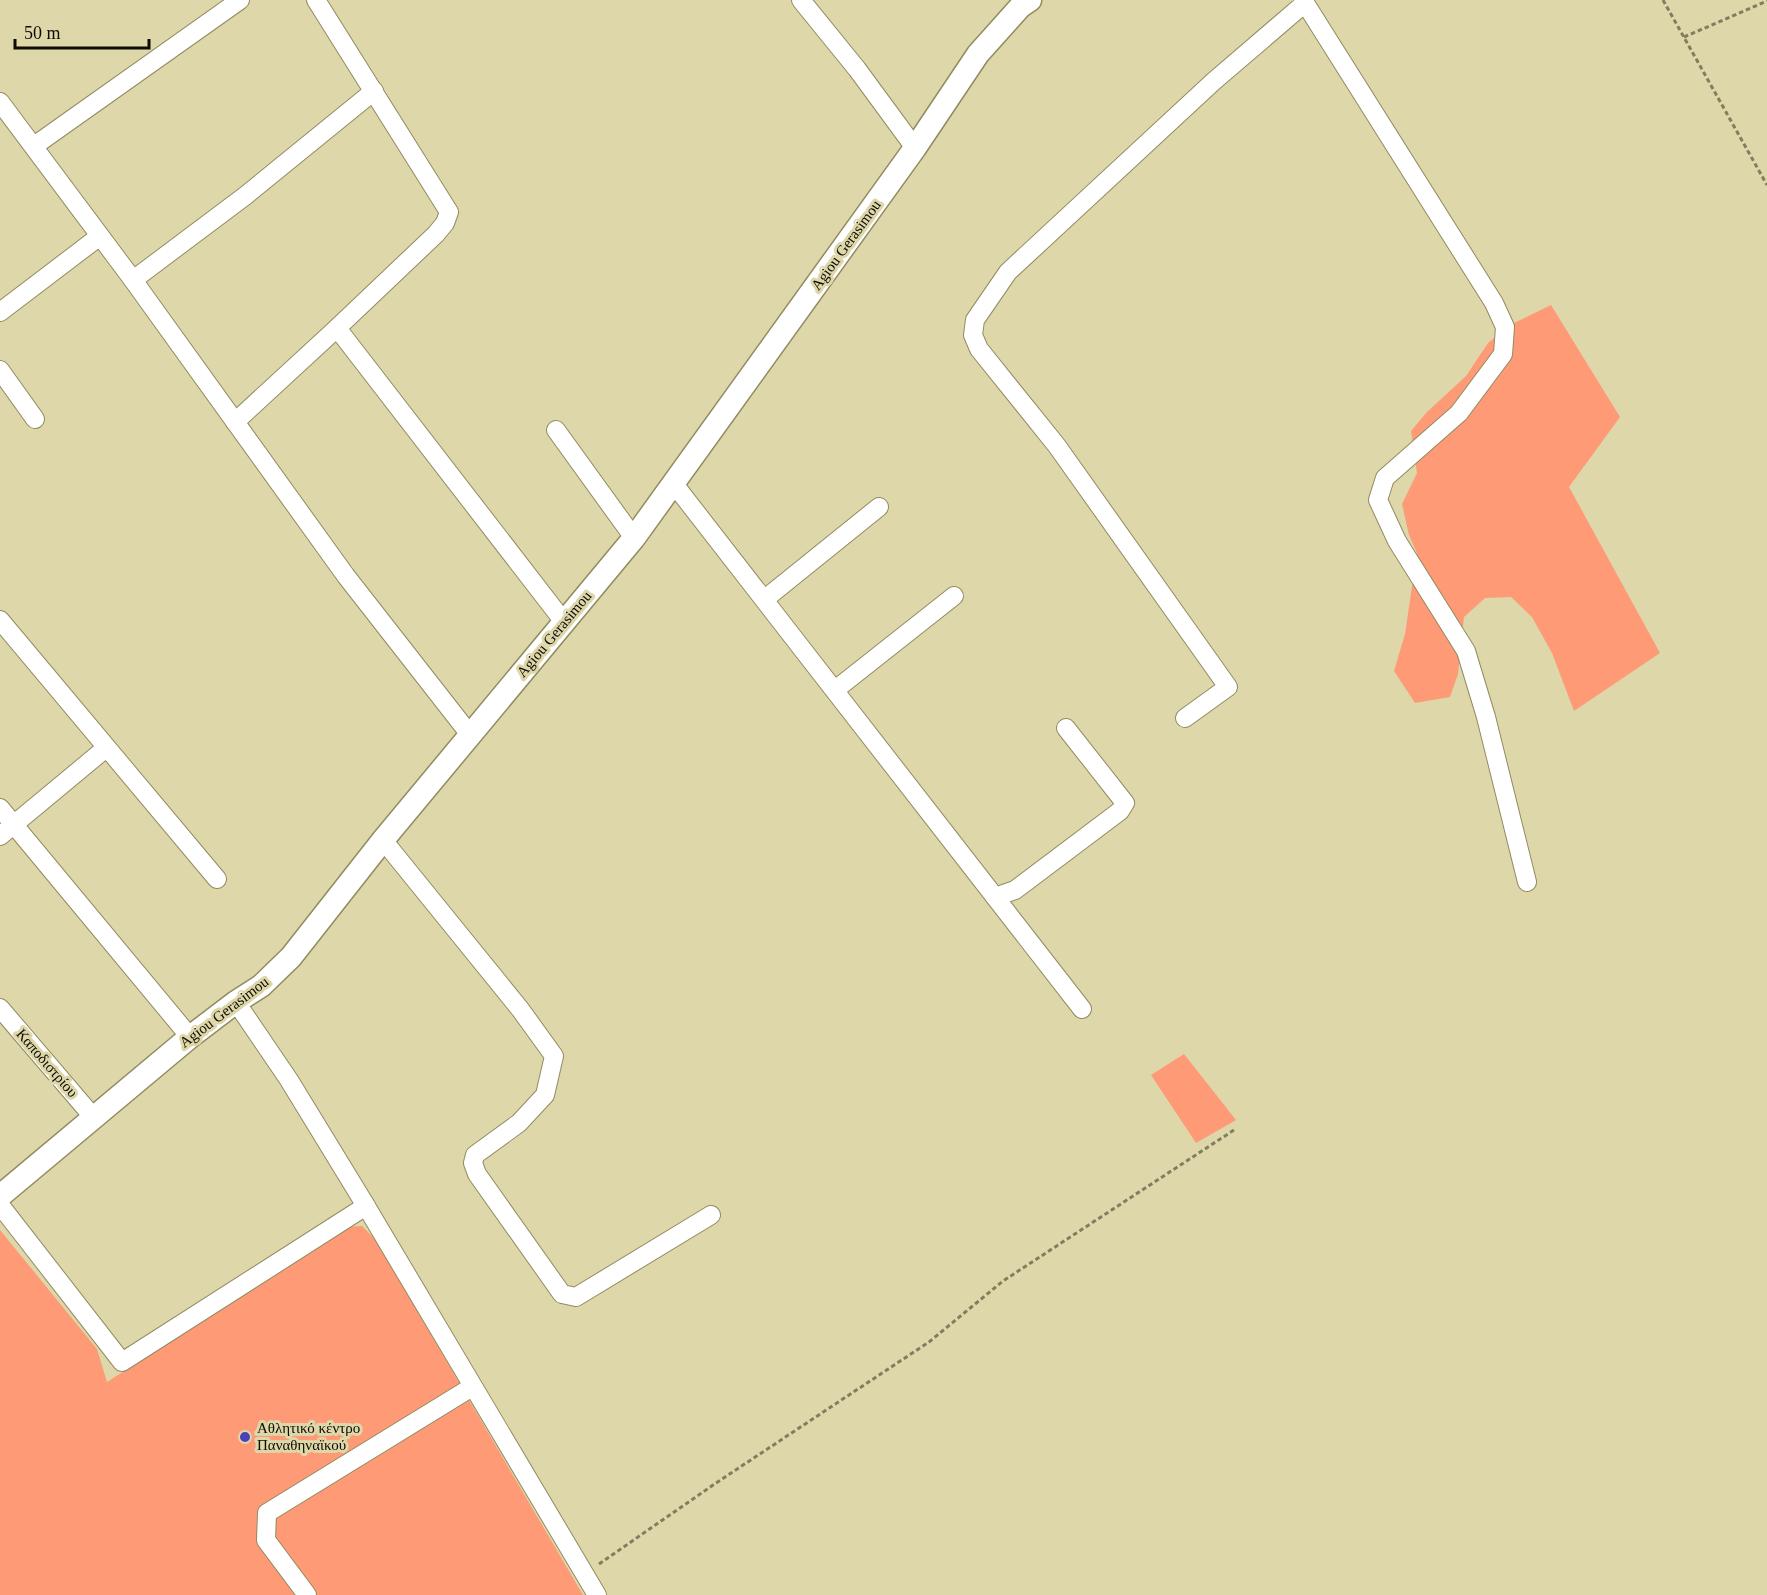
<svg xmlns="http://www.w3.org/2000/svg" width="1767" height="1595" font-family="'Times New Roman',serif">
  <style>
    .green { fill: #fe9a76 }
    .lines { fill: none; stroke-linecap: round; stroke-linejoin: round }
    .minor-casing { stroke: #918b60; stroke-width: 20 }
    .tertiary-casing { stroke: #918b60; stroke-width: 25 }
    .path { stroke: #827d5f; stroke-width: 3; stroke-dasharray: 4.5 3; stroke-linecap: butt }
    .minor { stroke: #fff; stroke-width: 18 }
    .tertiary { stroke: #fff; stroke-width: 22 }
    .poi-dot { fill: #4c42b8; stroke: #ded7aa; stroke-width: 2 }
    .labels { text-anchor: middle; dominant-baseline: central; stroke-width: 6; stroke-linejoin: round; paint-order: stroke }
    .street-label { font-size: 15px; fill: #0e0b00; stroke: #ded7aa }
    .poi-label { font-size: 15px; fill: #0e0b00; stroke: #ded7aa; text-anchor: start }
  </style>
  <rect width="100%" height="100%" fill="#ded7aa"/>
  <g class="green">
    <polygon points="1551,305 1620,417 1569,487 1660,653 1574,711 1552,653 1532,617 1511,597 1485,598 1464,617 1458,674 1450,697 1415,703 1394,671 1405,634 1417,553 1409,535 1402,504 1417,473 1411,431 1427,412 1466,376 1488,343 1512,324"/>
    <polygon points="1184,1054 1236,1120 1196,1143 1151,1075"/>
    <polygon points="362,1226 375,1239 583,1595 0,1595 0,1230 97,1349 107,1382 219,1311 345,1227"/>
  </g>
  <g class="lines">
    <g class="minor-casing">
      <g id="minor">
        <polyline points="316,0 449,212 445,223 436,234 337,328"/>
        <polyline points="801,0 857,69 915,148"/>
        <polyline points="1305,3 1494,303 1505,327 1503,354 1459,413 1385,478 1378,500 1397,541 1466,651 1486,717 1527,882"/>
        <polyline points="0,102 133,280 346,576 471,736"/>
        <polyline points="34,146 240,0"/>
        <polyline points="133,280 245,196 374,91"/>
        <polyline points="0,312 100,236"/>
        <polyline points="0,370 35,419"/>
        <polyline points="235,422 337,328 564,622"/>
        <polyline points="556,430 634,538"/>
        <polyline points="674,484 1082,1009"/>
        <polyline points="765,599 879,507"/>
        <polyline points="0,620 217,879"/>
        <polyline points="835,690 954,596"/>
        <polyline points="1185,718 1228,687 1057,446 979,349 973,335 975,320 1008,272 1214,81 1305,3 1303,0"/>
        <polyline points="0,808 190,1037"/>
        <polyline points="0,836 106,748"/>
        <polyline points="383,840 520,1009 554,1056 545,1095 519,1123 475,1155 473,1163 477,1174 562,1294 576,1297 711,1215"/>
        <polyline points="995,897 1015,890 1120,811 1125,803 1066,728"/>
        <polyline points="0,1008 94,1118"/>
        <polyline points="0,1205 122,1362 366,1206 289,1080 236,1002"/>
        <polyline points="366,1206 597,1595"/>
        <polyline points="307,1595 266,1540 267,1513 472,1387"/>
      </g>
    </g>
    <g class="tertiary-casing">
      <polyline id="tertiary" points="0,1196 190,1037 236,1002 261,986 291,957 383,840 634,538 915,148 978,54 1021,6 1030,0"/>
    </g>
    <g class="path">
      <polyline points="1663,0 1767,185"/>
      <polyline points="1684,37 1767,1"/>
      <polyline points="599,1564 716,1483 929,1342 1003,1281 1234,1130"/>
    </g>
    <use href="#minor" class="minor"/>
    <use href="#tertiary" class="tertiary"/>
  </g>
  <circle class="poi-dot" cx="245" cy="1437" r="6"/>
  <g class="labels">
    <g class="street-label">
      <text transform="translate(846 245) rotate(-54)">Agiou Gerasimou</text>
      <text transform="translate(554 634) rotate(-50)">Agiou Gerasimou</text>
      <text transform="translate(224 1012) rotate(-37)">Agiou Gerasimou</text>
      <text transform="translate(47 1063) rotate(49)">Καποδιστρίου</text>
    </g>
    <g class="poi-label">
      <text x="257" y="1428">Αθλητικό κέντρο<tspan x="257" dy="17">Παναθηναϊκού</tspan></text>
    </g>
  </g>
  <path d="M15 39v9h134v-9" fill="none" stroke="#0e0b00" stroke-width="3"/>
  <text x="24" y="39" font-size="18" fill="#0e0b00" stroke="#ded7aa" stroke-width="4.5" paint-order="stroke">50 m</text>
</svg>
